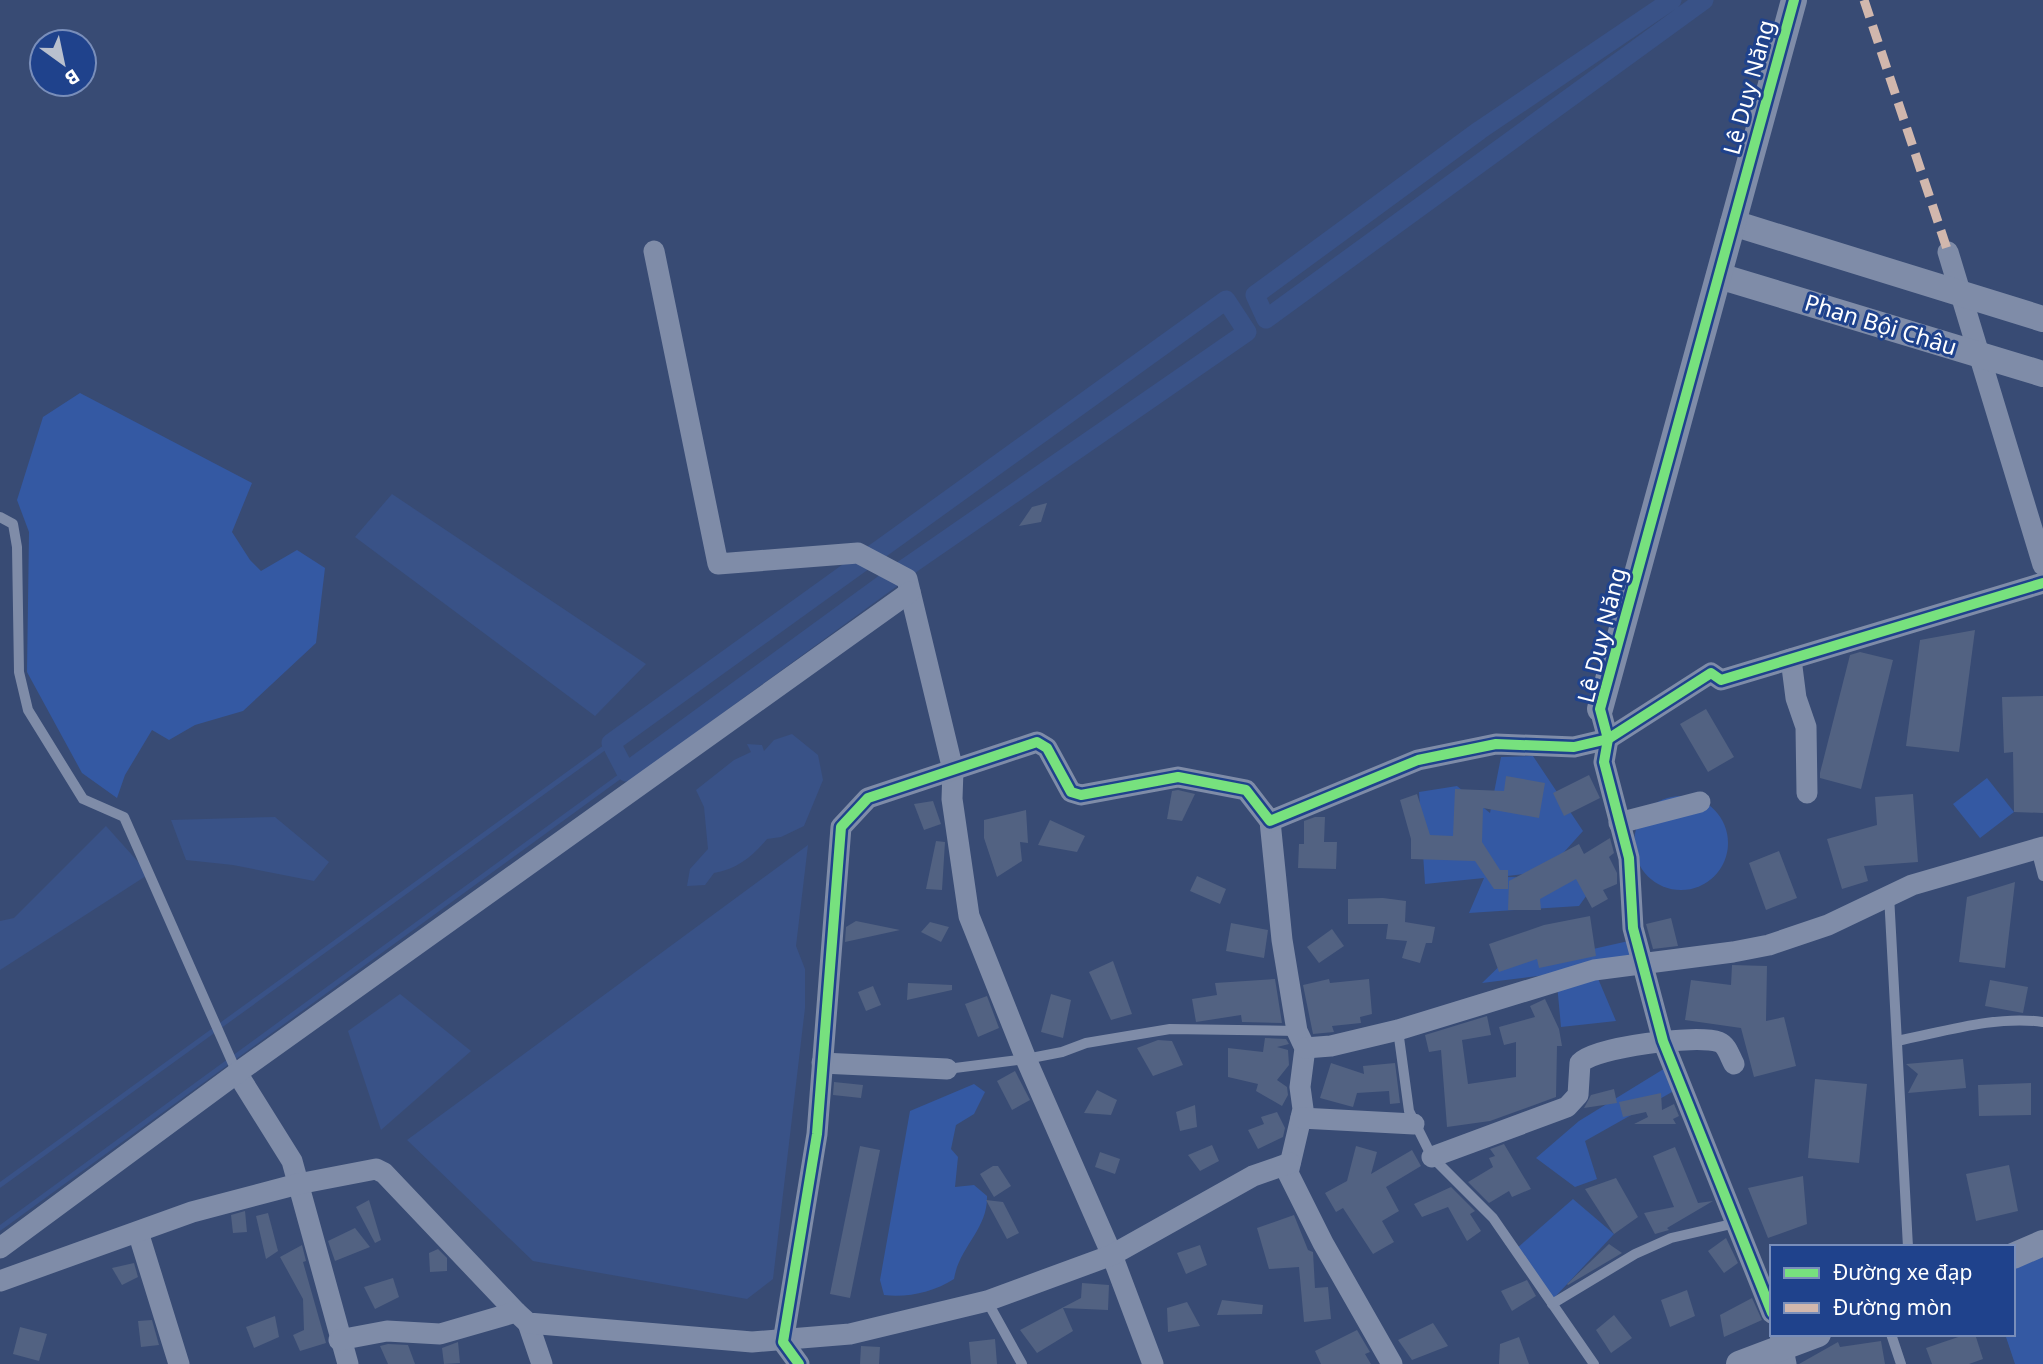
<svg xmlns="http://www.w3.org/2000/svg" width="2043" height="1364" font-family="'Noto Sans',sans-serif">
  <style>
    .green { fill: #3459a3 }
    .water { fill: #395287 }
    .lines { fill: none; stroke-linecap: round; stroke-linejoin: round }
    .stream { stroke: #395287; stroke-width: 5 }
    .canal { stroke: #395287; stroke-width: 19 }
    .building { fill: #526282 }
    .service { stroke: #7f8ca8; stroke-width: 10 }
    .minor { stroke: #7f8ca8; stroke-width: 21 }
    .tertiary { stroke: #7f8ca8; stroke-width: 26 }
    .quiet { stroke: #d1b7ad; stroke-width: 9; stroke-dasharray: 18 9; stroke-linecap: butt }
    .cycleway-casing { stroke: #1f428c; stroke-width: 15 }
    .cycleway { stroke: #77e17e; stroke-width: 10 }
    .labels { text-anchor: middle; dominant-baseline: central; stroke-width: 6; stroke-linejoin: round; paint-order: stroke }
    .street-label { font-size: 23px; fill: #fff; stroke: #1f428c }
  </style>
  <rect width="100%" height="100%" fill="#384b74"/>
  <g class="green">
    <polygon points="80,393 252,483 232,532 250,560 261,571 297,550 325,568 316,643 243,711 195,725 169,740 152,730 125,775 117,798 82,773 27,672 29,532 17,500 43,417"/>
    <polygon points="1533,756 1583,831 1547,871 1499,877 1599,878 1579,906 1469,913 1484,878 1425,884 1419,792 1457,786 1490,813 1501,757"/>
    <polygon points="1987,778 2014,812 1980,838 1953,804"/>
    <circle cx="1681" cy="843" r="47"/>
    <polygon points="1633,940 1640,963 1594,969 1616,1021 1561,1027 1557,984 1593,969 1482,983 1511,955 1562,956"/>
    <polygon points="1675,1062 1688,1083 1585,1141 1597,1179 1575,1187 1536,1158 1579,1121"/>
    <path d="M974 1084 985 1092 974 1114 956 1125 951 1149 958 1157 955 1187 974 1185 987 1196C988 1229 959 1247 954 1279 934 1292 907 1298 884 1295L880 1280 910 1111Z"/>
    <polygon points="1573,1199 1614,1234 1554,1298 1515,1250"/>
    <polygon points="2043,1248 2043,1364 2015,1364 2005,1334 2013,1334 2013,1258"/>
  </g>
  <g class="water">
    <polygon points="392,494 646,664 595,716 355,537"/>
    <path d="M792 734 818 755 823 780 804 826 781 837 767 839C752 857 737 869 714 873L705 885 687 886 690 869 708 849 704 807 696 790 734 760 751 752 747 744 762 745 764 751 774 740Z"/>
    <polygon points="275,817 329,862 314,881 233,865 186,860 171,820"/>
    <polygon points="106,826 149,874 0,970 0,921 14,918"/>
    <polygon points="808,845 796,946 805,969 805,1008 773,1279 747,1299 533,1261 407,1140"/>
    <polygon points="400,994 471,1051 381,1130 348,1031"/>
  </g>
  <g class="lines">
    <g class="stream">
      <polyline points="0,1185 611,743"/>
      <polyline points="0,1228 626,772"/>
    </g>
    <g class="canal">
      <polyline points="1672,0 1480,130 1255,295 1266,319 1704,0"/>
      <polygon points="1226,300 1247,332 907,567 626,772 611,743"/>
    </g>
  </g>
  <g class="building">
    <polygon points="1047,503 1041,522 1019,526 1032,507"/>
    <polygon points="1975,630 1959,752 1906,746 1920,640"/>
    <polygon points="1860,652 1893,660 1861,789 1820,778 1820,773 1850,655"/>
    <polygon points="2043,696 2043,813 2014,812 2013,752 2004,753 2002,697"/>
    <polygon points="1706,709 1734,757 1708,772 1680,724"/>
    <polygon points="1589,775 1600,798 1564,816 1553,793"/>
    <polygon points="1506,776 1545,783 1539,818 1483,808 1482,842 1500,870 1508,870 1508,889 1494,889 1475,861 1411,859 1411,839 1400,800 1417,794 1430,835 1453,836 1455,789 1504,791"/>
    <polygon points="1178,790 1195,794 1182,821 1167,819 1172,791"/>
    <polygon points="1913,794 1918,862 1864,866 1868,881 1842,889 1827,839 1877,825 1875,797"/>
    <polygon points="933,801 941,824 924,830 914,804"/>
    <polygon points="1026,810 1028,843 1020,842 1022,861 997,877 984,838 984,820"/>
    <polygon points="1315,817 1325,817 1324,842 1337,842 1336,869 1298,868 1299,844 1304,844 1304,821"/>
    <polygon points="1050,820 1085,836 1077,852 1038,845"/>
    <polygon points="1610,838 1614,853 1609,857 1617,873 1617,884 1603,890 1608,899 1592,908 1576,879 1540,899 1541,910 1508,910 1509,881 1579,844 1584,854"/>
    <polygon points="936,841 945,842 942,890 926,889"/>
    <polygon points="1779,851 1797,898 1766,910 1749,863"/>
    <polygon points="1197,876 1226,889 1220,904 1190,891"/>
    <polygon points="2015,882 2005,968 1959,962 1967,897"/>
    <polygon points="1383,898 1406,901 1405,922 1435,927 1432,943 1426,943 1420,963 1402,958 1407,941 1386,939 1388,924 1348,924 1348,899"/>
    <polygon points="1590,916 1596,956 1539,968 1537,959 1499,972 1489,944 1544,925"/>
    <polygon points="1671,918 1678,946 1653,949 1646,924"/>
    <polygon points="856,921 900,930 845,942 846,927"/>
    <polygon points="930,922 949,927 941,942 921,932"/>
    <polygon points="1231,923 1268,930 1264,958 1226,951"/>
    <polygon points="1332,929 1344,946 1319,963 1307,947"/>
    <polygon points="1113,961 1132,1014 1111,1020 1089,972"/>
    <polygon points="1732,965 1767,966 1766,1021 1784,1017 1796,1066 1754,1077 1741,1028 1685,1020 1691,980 1731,985"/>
    <polygon points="1275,979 1282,1023 1242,1022 1241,1015 1196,1022 1192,999 1217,995 1215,983"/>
    <polygon points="1329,979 1330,983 1369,979 1372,1014 1360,1017 1361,1023 1332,1026 1334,1032 1313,1034 1303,985"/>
    <polygon points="1990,980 2028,987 2023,1013 1985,1006"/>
    <polygon points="908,983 952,985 952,990 907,1000"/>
    <polygon points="873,986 881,1005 866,1011 858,992"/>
    <polygon points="1051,994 1071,1000 1063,1038 1041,1032"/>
    <polygon points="987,996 999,1028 978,1037 965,1004"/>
    <polygon points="1545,999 1559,1029 1562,1046 1557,1046 1556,1097 1490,1121 1447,1127 1441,1050 1429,1052 1425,1035 1487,1016 1491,1035 1462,1040 1468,1084 1516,1077 1516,1042 1504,1045 1499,1027 1535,1017 1530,1006"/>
    <polygon points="1265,1038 1286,1039 1289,1044 1277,1047 1288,1050 1289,1065 1277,1080 1287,1087 1288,1095 1282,1106 1256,1091 1258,1084 1228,1077 1228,1048 1263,1052"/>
    <polygon points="1158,1040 1172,1041 1183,1065 1153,1076 1137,1048"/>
    <polygon points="1963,1059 1966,1088 1908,1093 1918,1074 1906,1064"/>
    <polygon points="1331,1063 1364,1074 1363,1066 1395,1063 1400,1103 1390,1104 1389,1091 1357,1093 1353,1107 1320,1098"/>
    <polygon points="1015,1071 1030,1100 1012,1110 997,1081"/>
    <polygon points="1815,1079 1867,1084 1859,1163 1808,1158"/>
    <polygon points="834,1082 863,1085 861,1098 833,1095"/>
    <polygon points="2031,1083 2031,1115 1979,1116 1978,1085"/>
    <polygon points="1614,1089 1617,1103 1584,1108 1591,1095"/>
    <polygon points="1097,1090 1117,1100 1111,1115 1084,1113"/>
    <polygon points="1661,1093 1662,1110 1674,1104 1679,1116 1673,1119 1676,1124 1634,1124 1648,1117 1646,1112 1623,1117 1619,1102"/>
    <polygon points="1195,1105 1197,1127 1180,1131 1176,1112"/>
    <polygon points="1277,1112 1285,1128 1283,1137 1258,1149 1248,1130 1264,1124 1261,1117"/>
    <polygon points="1504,1144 1531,1189 1512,1197 1509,1191 1489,1203 1468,1182 1493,1167 1489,1158 1495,1156 1490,1149"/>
    <polygon points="1212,1145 1219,1161 1200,1171 1188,1155"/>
    <polygon points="860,1146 880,1150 850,1298 830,1294"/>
    <polygon points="1356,1146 1377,1152 1371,1174 1412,1150 1421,1166 1386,1187 1399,1211 1382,1221 1394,1242 1373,1254 1343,1208 1336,1212 1325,1193 1347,1181"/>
    <polygon points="1675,1147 1698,1203 1713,1201 1667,1228 1669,1230 1655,1234 1644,1213 1674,1207 1653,1156"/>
    <polygon points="1100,1152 1120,1159 1115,1174 1095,1167"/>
    <polygon points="2009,1165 2018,1211 1976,1221 1966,1174"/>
    <polygon points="993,1166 998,1166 1011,1186 994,1197 980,1174"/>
    <polygon points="1803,1176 1807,1224 1768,1238 1748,1188"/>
    <polygon points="1616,1178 1638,1217 1614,1234 1585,1189"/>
    <polygon points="1451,1187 1475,1211 1470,1214 1481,1231 1467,1241 1448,1207 1422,1217 1414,1204"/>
    <polygon points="369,1200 381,1240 375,1243 356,1207"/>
    <polygon points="986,1200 1003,1202 1019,1233 1007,1239"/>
    <polygon points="245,1211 247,1232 233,1233 231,1215"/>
    <polygon points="268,1213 278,1251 266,1259 256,1216"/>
    <polygon points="1294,1215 1308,1250 1313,1252 1315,1288 1328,1287 1331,1319 1304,1322 1299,1267 1269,1269 1257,1228"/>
    <polygon points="355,1228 370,1247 335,1261 328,1241"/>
    <polygon points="1726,1238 1738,1263 1724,1273 1708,1251"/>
    <polygon points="1609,1244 1622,1253 1568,1285 1567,1284"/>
    <polygon points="302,1245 306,1261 303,1262 326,1343 300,1351 293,1335 304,1330 303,1299 280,1257"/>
    <polygon points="1200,1245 1207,1265 1186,1274 1177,1253"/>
    <polygon points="438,1249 447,1258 447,1271 430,1272 429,1253"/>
    <polygon points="134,1263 138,1277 122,1285 112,1268"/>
    <polygon points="393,1278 399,1297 375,1309 364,1287"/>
    <polygon points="1527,1280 1536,1296 1512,1311 1501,1291"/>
    <polygon points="1082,1283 1109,1285 1108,1310 1063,1308 1073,1331 1037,1353 1020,1330 1081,1298"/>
    <polygon points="1687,1290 1695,1316 1670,1327 1661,1300"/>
    <polygon points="1752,1298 1762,1320 1724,1337 1720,1315"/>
    <polygon points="1222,1300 1263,1305 1262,1314 1217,1315"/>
    <polygon points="1187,1302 1200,1326 1168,1332 1167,1308"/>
    <polygon points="1614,1315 1632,1338 1611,1353 1596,1330"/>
    <polygon points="275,1316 279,1337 254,1348 246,1327"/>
    <polygon points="152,1320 159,1345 141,1347 138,1321"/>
    <polygon points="1433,1323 1448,1346 1412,1360 1398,1340"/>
    <polygon points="20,1327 47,1334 39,1361 13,1354"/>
    <polygon points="1357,1330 1370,1352 1365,1354 1371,1364 1321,1364 1315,1351"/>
    <polygon points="1967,1334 1975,1334 1983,1359 1969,1364 1932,1364 1926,1348"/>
    <polygon points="1519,1337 1529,1364 1499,1364 1500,1344"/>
    <polygon points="995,1339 997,1364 971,1364 969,1342"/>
    <polygon points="1881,1341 1885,1364 1799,1364 1838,1342 1840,1347"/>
    <polygon points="458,1342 460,1363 444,1364 442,1348"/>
    <polygon points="388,1344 408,1345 415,1364 388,1364 380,1346"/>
    <polygon points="861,1346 880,1347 879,1364 860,1364"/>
  </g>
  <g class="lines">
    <g class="service">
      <polyline points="0,517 13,524 17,547 19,672 28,710 83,799 124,817 237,1073"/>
      <polyline points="2036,849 2043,876"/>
      <polyline points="1889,895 1908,1247"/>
      <polyline points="1398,1030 1409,1111 1432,1157 1493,1218 1594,1364"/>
      <path d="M1897 1041C1943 1032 1996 1015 2043 1022"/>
      <polyline points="947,1069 1026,1059 1062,1052 1086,1043 1170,1029 1297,1031"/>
      <polyline points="987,1301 1022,1364"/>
      <polyline points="1552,1304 1635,1254 1671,1238 1736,1223"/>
      <polyline points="1891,1334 1901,1364"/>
    </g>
    <g class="minor">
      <polyline points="654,251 718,564 858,553 907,579 953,770 952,799 969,916 1026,1059 1112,1255 1153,1364"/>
      <polyline points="1948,252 2043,565"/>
      <polyline points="1791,659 1796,698 1806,727 1807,793"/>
      <polyline points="1600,709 1608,739 1604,762 1629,858 1633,928 1663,1041 1772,1313"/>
      <polyline points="1270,821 1282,940 1297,1031 1305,1048 1300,1087 1303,1109 1288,1173 1323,1243 1392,1364"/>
      <polyline points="1619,823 1700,802"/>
      <polyline points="1305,1048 1331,1046 1398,1030 1594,970 1733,952 1769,945 1828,925 1912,885 2043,847"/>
      <polyline points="822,1063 947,1069"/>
      <polyline points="237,1073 292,1161 348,1364"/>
      <polyline points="1301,1118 1414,1124"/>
      <path d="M1432 1157 1567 1107 1578 1095 1580 1063C1595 1047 1697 1034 1719 1042 1727 1045 1730 1057 1734 1064"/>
      <polyline points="138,1232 179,1364"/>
      <polyline points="0,1248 237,1073 910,592"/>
      <polyline points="0,1281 192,1212 298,1184 376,1169 384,1173 516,1312"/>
      <polyline points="528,1323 542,1364"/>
      <polyline points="1780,1334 1786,1364"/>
      <polyline points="339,1340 387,1331 440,1334 516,1312 528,1323 752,1342 850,1334 987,1301 1112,1255 1253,1176 1290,1163"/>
      <polyline points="799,1364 783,1342 817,1134 841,827 868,798 1037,742 1047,748 1071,792 1081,795 1178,777 1246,790 1270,821 1418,760 1496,744 1574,747 1608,739 1711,673 1721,680 2043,583"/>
    </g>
    <g class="tertiary">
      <polyline points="1733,223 2043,319"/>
      <polyline points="1719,276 2043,374"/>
      <polyline points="1600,709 1794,0"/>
      <polyline points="2013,1256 2043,1243"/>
      <polyline points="1739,1364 1818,1334"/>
    </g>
    <polyline class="quiet" points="1864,0 1948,252"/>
    <g class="cycleway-casing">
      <g id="cycleway">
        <polyline points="1772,1313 1663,1041 1633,928 1629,858 1604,762 1608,739 1600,709 1794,0"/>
        <polyline points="799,1364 783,1342 817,1134 841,827 868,798 1037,742 1047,748 1071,792 1081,795 1178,777 1246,790 1270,821 1418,760 1496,744 1574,747 1608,739 1711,673 1721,680 2043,583"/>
      </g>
    </g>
    <use href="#cycleway" class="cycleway"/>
  </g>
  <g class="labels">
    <g class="street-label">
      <text transform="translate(1748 87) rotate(-75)">Lê Duy Năng</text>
      <text transform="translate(1881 324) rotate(17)">Phan Bội Châu</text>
      <text transform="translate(1601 635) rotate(-76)">Lê Duy Năng</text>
    </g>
  </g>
  <rect x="1770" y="1245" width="245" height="91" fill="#1f428c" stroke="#798eba" stroke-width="2"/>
  <rect x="1784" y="1268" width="35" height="10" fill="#77e17e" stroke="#798eba" stroke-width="2"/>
  <text x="1833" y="1280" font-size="21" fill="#ffffff">Đường xe đạp</text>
  <rect x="1784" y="1303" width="35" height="10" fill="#d1b7ad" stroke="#798eba" stroke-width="2"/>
  <text x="1833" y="1315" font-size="21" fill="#ffffff">Đường mòn</text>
  <g transform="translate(63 63) rotate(147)"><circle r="33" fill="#1f428c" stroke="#798eba" stroke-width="2"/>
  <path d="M0-5L12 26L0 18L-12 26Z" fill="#b9c0ce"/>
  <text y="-10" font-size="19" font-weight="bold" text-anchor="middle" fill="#ffffff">B</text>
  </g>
</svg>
